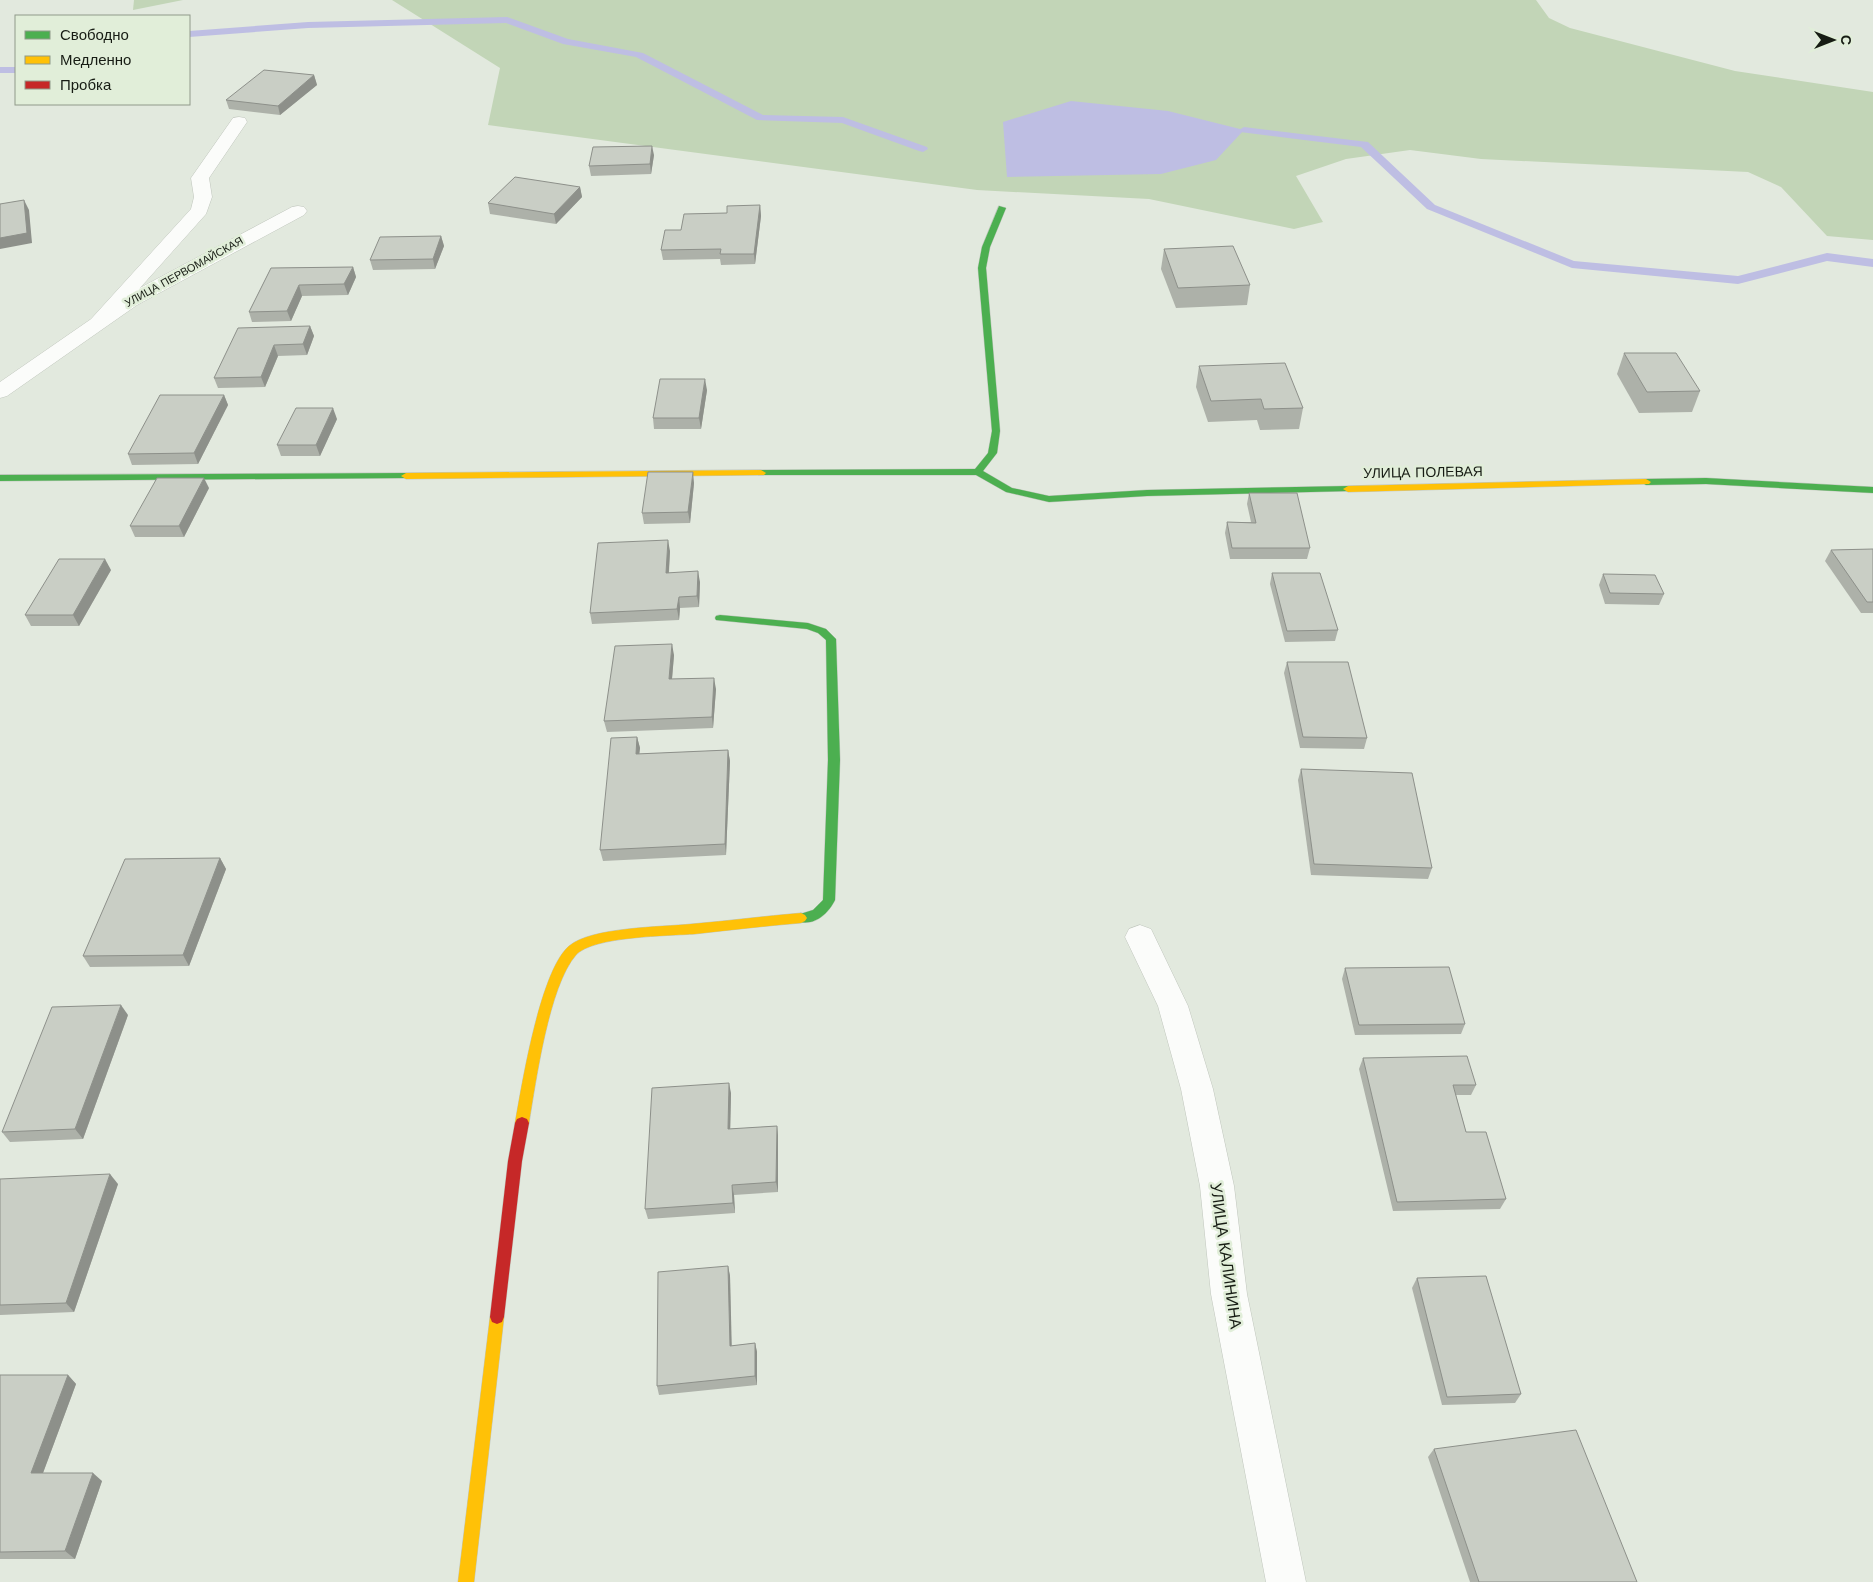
<svg xmlns="http://www.w3.org/2000/svg" width="1873" height="1582" font-family="'Work Sans',sans-serif">
  <style>
    .green { fill: #c2d5b7 }
    .water { fill: #bebee3 }
    .lines { fill: none; stroke-linecap: round; stroke-linejoin: round }
    .stream { fill: #bebee3; fill-rule: evenodd }
    .lane-casing { stroke: #c0c6bd; stroke-width: 1 }
    .street-casing { stroke: #c0c6bd; stroke-width: 1 }
    .fast-casing { stroke: #c0c6bd; stroke-width: 1 }
    .slow-casing { stroke: #c0c6bd; stroke-width: 1 }
    .jam-casing { stroke: #c0c6bd; stroke-width: 1 }
    .lane { fill: #fbfcfa; fill-rule: evenodd }
    .street { fill: #fbfcfa; fill-rule: evenodd }
    .fast { fill: #4caf50; fill-rule: evenodd }
    .slow { fill: #ffc107; fill-rule: evenodd }
    .jam { fill: #c62828; fill-rule: evenodd }
    .wall { fill: #adb1a9 }
    .shaded-wall { fill: #8d908a }
    .building { fill: #c9cec5; stroke: #8d908a }
    .labels { text-anchor: middle; dominant-baseline: central; stroke-width: 5; stroke-linejoin: round; paint-order: stroke }
    .far-street-label { font-size: 11px; fill: #171c14; stroke: #e1eed9 }
    .street-label { font-size: 14px; fill: #171c14; stroke: #e1eed9 }
    .near-street-label { font-size: 16px; fill: #171c14; stroke: #e1eed9 }
  </style>
  <rect width="100%" height="100%" fill="#e2e9de"/>
  <g class="green">
    <polygon points="134,0 183,0 133,10"/>
    <polygon points="392,0 1536,0 1549,18 1570,28 1735,71 1873,92 1873,240 1827,236 1781,187 1748,172 1481,159 1410,150 1346,159 1296,176 1323,222 1294,229 1149,199 977,190 488,125 500,68"/>
  </g>
  <polygon class="water" points="1071,101 1168,111 1244,130 1216,160 1161,174 1007,177 1003,122"/>
  <g class="lines">
    <g class="stream">
      <polygon points="507,17 568,39 643,53 763,115 843,117 927,147 928,149 923,152 919,151 842,123 757,120 636,57 563,44 506,23 308,28 189,37 189,31 308,22"/>
      <rect x="0" y="67" width="16" height="6"/>
      <polygon points="1244,127 1368,142 1435,205 1574,261 1738,276 1827,253 1873,259 1873,267 1827,261 1738,284 1572,268 1427,209 1361,147 1240,132 1239,130"/>
    </g>
    <g class="lane-casing">
      <polygon id="lane" points="239,117 245,118 247,122 209,178 212,197 206,214 106,326 99,328 92,326 89,322 92,318 191,209 194,197 191,178 233,118"/>
    </g>
    <g class="street-casing">
      <g id="street">
        <polygon points="298,206 304,207 307,211 304,215 137,305 7,396 0,398 0,382 123,297 292,207"/>
        <polygon points="1140,925 1151,929 1188,1006 1213,1089 1234,1186 1247,1294 1306,1582 1266,1582 1211,1294 1200,1186 1181,1089 1158,1006 1125,937 1129,929"/>
      </g>
    </g>
    <g class="fast-casing">
      <g id="fast">
        <polygon points="999,206 1006,208 990,247 986,268 1000,431 997,453 983,471 1012,488 1049,496 1147,490 1348,486 1351,487 1351,491 1147,496 1049,502 1006,492 976,475 758,475 756,473 761,470 975,469 988,453 992,431 978,268 982,247"/>
        <polygon points="406,473 409,474 409,478 0,481 0,475"/>
        <polygon points="1706,478 1873,487 1873,493 1706,484 1646,485 1641,482 1646,479"/>
        <path d="M720 615 808 623 826 629 836 639 840 760 835 900C828 914 814 927 797 921L795 918 797 915 813 910 823 900 828 760 826 640 818 633 807 629 716 620 715 618 716 616Z"/>
      </g>
    </g>
    <g class="slow-casing">
      <g id="slow">
        <polygon points="761,470 766,473 764,475 406,479 401,476 406,473"/>
        <polygon points="1646,479 1651,482 1649,484 1348,492 1343,489 1348,486"/>
        <path d="M801 913 805 915 807 918 805 921 801 923C765 926 730 930 695 934 669 936 593 936 576 955 549 986 536 1081 529 1123L527 1127 522 1129 517 1127 515 1123C522 1084 540 971 569 946 591 927 662 927 691 924 728 921 764 916 801 913Z"/>
        <polygon points="497,1310 502,1312 504,1317 474,1582 458,1582 490,1317 492,1312"/>
      </g>
    </g>
    <g class="jam-casing">
      <polygon id="jam" points="522,1117 527,1119 529,1123 522,1161 504,1317 502,1322 497,1324 492,1322 490,1317 508,1161 515,1123 517,1119"/>
    </g>
    <use href="#lane" class="lane"/>
    <use href="#street" class="street"/>
    <use href="#fast" class="fast"/>
    <use href="#slow" class="slow"/>
    <use href="#jam" class="jam"/>
  </g>
  <g class="wall">
    <polygon points="314,75 317,85 280,115 229,109 226,100"/>
    <polygon points="654,155 651,174 591,176 589,166"/>
    <polygon points="580,187 582,197 556,224 490,214 488,203"/>
    <polygon points="760,205 761,216 755,264 721,265 720,259 663,260 661,250 681,230 727,213"/>
    <polygon points="441,236 444,246 435,269 373,270 370,260"/>
    <polygon points="1164,249 1250,285 1247,305 1176,308 1161,269"/>
    <polygon points="353,267 356,277 348,295 302,296 291,321 252,322 249,312 271,268"/>
    <polygon points="310,326 314,336 307,355 278,356 265,387 218,388 214,378"/>
    <polygon points="1624,353 1700,391 1692,412 1639,413 1617,374"/>
    <polygon points="1199,366 1303,408 1299,429 1260,430 1257,420 1208,422 1196,387"/>
    <polygon points="707,390 701,429 654,429 653,418"/>
    <polygon points="224,395 228,405 198,464 132,465 128,454"/>
    <polygon points="337,419 320,456 281,456 277,445"/>
    <polygon points="694,483 690,523 644,524 642,513"/>
    <polygon points="209,488 184,537 135,537 130,526"/>
    <polygon points="1249,493 1310,548 1307,559 1230,559 1225,533 1227,522 1251,522 1247,504"/>
    <polygon points="1873,549 1873,613 1861,613 1825,561 1831,550"/>
    <polygon points="670,551 669,573 700,582 699,607 680,608 679,620 592,624 590,613"/>
    <polygon points="111,570 79,626 31,626 25,615"/>
    <polygon points="1272,573 1338,630 1335,641 1285,642 1270,584"/>
    <polygon points="1603,574 1664,594 1659,605 1605,604 1599,585"/>
    <polygon points="674,655 672,679 716,689 713,728 607,732 604,721"/>
    <polygon points="1287,662 1367,738 1364,749 1300,748 1284,673"/>
    <polygon points="637,737 640,748 639,754 728,750 730,761 726,855 603,861 600,850"/>
    <polygon points="1301,769 1432,868 1428,879 1311,875 1298,780"/>
    <polygon points="220,858 226,869 189,966 90,967 83,956"/>
    <polygon points="1345,968 1465,1024 1461,1034 1355,1035 1342,979"/>
    <polygon points="128,1015 83,1139 10,1142 2,1132"/>
    <polygon points="1363,1058 1476,1085 1471,1095 1456,1095 1466,1132 1506,1199 1500,1209 1393,1211 1359,1069"/>
    <polygon points="731,1093 730,1129 777,1126 778,1136 778,1192 734,1195 735,1213 648,1219 645,1209"/>
    <polygon points="0,1179 118,1184 74,1312 0,1315"/>
    <polygon points="728,1266 730,1276 731,1346 755,1343 757,1352 757,1385 659,1395 657,1386"/>
    <polygon points="1417,1278 1521,1394 1515,1403 1442,1405 1412,1288"/>
    <polygon points="0,1375 68,1375 76,1384 43,1473 102,1481 75,1559 0,1559"/>
    <polygon points="1434,1449 1637,1582 1470,1582 1428,1457"/>
  </g>
  <g class="shaded-wall">
    <polygon points="314,75 317,85 280,115 278,106"/>
    <polygon points="652,146 654,155 651,174 650,164"/>
    <polygon points="580,187 582,197 556,224 554,214"/>
    <polygon points="24,200 29,210 32,243 0,249 0,238"/>
    <polygon points="760,205 761,216 755,264 754,254"/>
    <polygon points="441,236 444,246 435,269 433,259"/>
    <polygon points="353,267 356,277 348,295 344,284"/>
    <polygon points="299,285 302,296 291,321 287,311"/>
    <polygon points="310,326 314,336 307,355 303,344"/>
    <polygon points="274,345 278,356 265,387 261,377"/>
    <polygon points="705,379 707,390 701,429 699,418"/>
    <polygon points="224,395 228,405 198,464 194,453"/>
    <polygon points="333,408 337,419 320,456 316,445"/>
    <polygon points="693,472 694,483 690,523 688,512"/>
    <polygon points="204,478 209,488 184,537 179,526"/>
    <polygon points="668,540 670,551 668,584 666,573"/>
    <polygon points="105,559 111,570 79,626 73,615"/>
    <polygon points="698,571 700,582 699,607 697,596"/>
    <polygon points="679,597 680,608 679,620 677,609"/>
    <polygon points="672,644 674,655 671,690 669,679"/>
    <polygon points="714,678 716,689 713,728 712,717"/>
    <polygon points="637,737 640,748 638,765 636,754"/>
    <polygon points="728,750 730,761 726,855 725,844"/>
    <polygon points="220,858 226,869 189,966 183,955"/>
    <polygon points="121,1005 128,1015 83,1139 75,1129"/>
    <polygon points="729,1083 731,1093 730,1139 728,1129"/>
    <polygon points="777,1126 778,1136 778,1192 776,1182"/>
    <polygon points="110,1174 118,1184 74,1312 66,1303"/>
    <polygon points="732,1185 734,1195 735,1213 733,1203"/>
    <polygon points="728,1266 730,1276 732,1355 730,1346"/>
    <polygon points="755,1343 757,1352 757,1385 755,1376"/>
    <polygon points="68,1375 76,1384 40,1481 31,1473"/>
    <polygon points="93,1473 102,1481 75,1559 65,1551"/>
  </g>
  <g class="building">
    <polygon points="264,70 314,75 278,106 226,100"/>
    <polygon points="652,146 650,164 589,166 593,147"/>
    <polygon points="515,177 580,187 554,214 488,203"/>
    <polygon points="24,200 27,233 0,238 0,204"/>
    <polygon points="760,205 754,254 720,254 721,249 661,250 665,230 681,230 684,214 727,213 727,206"/>
    <polygon points="441,236 433,259 370,260 380,237"/>
    <polygon points="1233,246 1250,285 1178,288 1164,249"/>
    <polygon points="353,267 344,284 299,285 287,311 249,312 271,268"/>
    <polygon points="310,326 303,344 274,345 261,377 214,378 238,328"/>
    <polygon points="1624,353 1676,353 1700,391 1647,392"/>
    <polygon points="1285,363 1303,408 1264,409 1261,399 1211,401 1199,366"/>
    <polygon points="660,379 705,379 699,418 653,418"/>
    <polygon points="160,395 224,395 194,453 128,454"/>
    <polygon points="296,408 333,408 316,445 277,445"/>
    <polygon points="648,472 693,472 688,512 642,513"/>
    <polygon points="157,478 204,478 179,526 130,526"/>
    <polygon points="1249,493 1297,493 1310,548 1232,548 1227,522 1256,523"/>
    <polygon points="668,540 666,573 698,571 697,596 679,597 677,609 590,613 598,543"/>
    <polygon points="1873,549 1873,602 1867,602 1831,550"/>
    <polygon points="59,559 105,559 73,615 25,615"/>
    <polygon points="1272,573 1320,573 1338,630 1287,631"/>
    <polygon points="1603,574 1655,575 1664,594 1610,593"/>
    <polygon points="672,644 669,679 714,678 712,717 604,721 615,646"/>
    <polygon points="1287,662 1348,662 1367,738 1303,737"/>
    <polygon points="637,737 636,754 728,750 725,844 600,850 611,738"/>
    <polygon points="1301,769 1412,773 1432,868 1314,864"/>
    <polygon points="220,858 183,955 83,956 125,859"/>
    <polygon points="1449,967 1465,1024 1359,1025 1345,968"/>
    <polygon points="121,1005 75,1129 2,1132 52,1007"/>
    <polygon points="1467,1056 1476,1085 1453,1085 1466,1132 1486,1132 1506,1199 1397,1202 1363,1058"/>
    <polygon points="729,1083 728,1129 777,1126 776,1182 732,1185 733,1203 645,1209 652,1088"/>
    <polygon points="110,1174 66,1303 0,1305 0,1179"/>
    <polygon points="728,1266 730,1346 755,1343 755,1376 657,1386 658,1272"/>
    <polygon points="1486,1276 1521,1394 1447,1397 1417,1278"/>
    <polygon points="0,1375 68,1375 31,1473 93,1473 65,1551 0,1552"/>
    <polygon points="1576,1430 1637,1582 1479,1582 1434,1449"/>
  </g>
  <g class="labels">
    <g class="far-street-label">
      <text transform="translate(184 272) rotate(-29)">УЛИЦА ПЕРВОМАЙСКАЯ</text>
    </g>
    <g class="street-label">
      <text transform="translate(1423 472) rotate(-1)">УЛИЦА ПОЛЕВАЯ</text>
    </g>
    <g class="near-street-label">
      <text transform="translate(1226 1256) rotate(82)">УЛИЦА КАЛИНИНА</text>
    </g>
  </g>
  <rect x="15" y="15" width="175" height="90" fill="#e1eed9" stroke="#909a8a"/>
  <rect x="25" y="31" width="25" height="8" fill="#4caf50" stroke="#909a8a"/>
  <text x="60" y="40" font-size="15" fill="#171c14">Свободно</text>
  <rect x="25" y="56" width="25" height="8" fill="#ffc107" stroke="#909a8a"/>
  <text x="60" y="65" font-size="15" fill="#171c14">Медленно</text>
  <rect x="25" y="81" width="25" height="8" fill="#c62828" stroke="#909a8a"/>
  <text x="60" y="90" font-size="15" fill="#171c14">Пробка</text>
  <g transform="translate(1833 40) rotate(90)" stroke="#e1eed9" stroke-width="4" paint-order="stroke">
  <path d="M0-4L9 19L0 12L-9 19Z" fill="#171c14"/>
  <text y="-8" font-size="14" font-weight="bold" text-anchor="middle" fill="#171c14">С</text>
  </g>
</svg>
